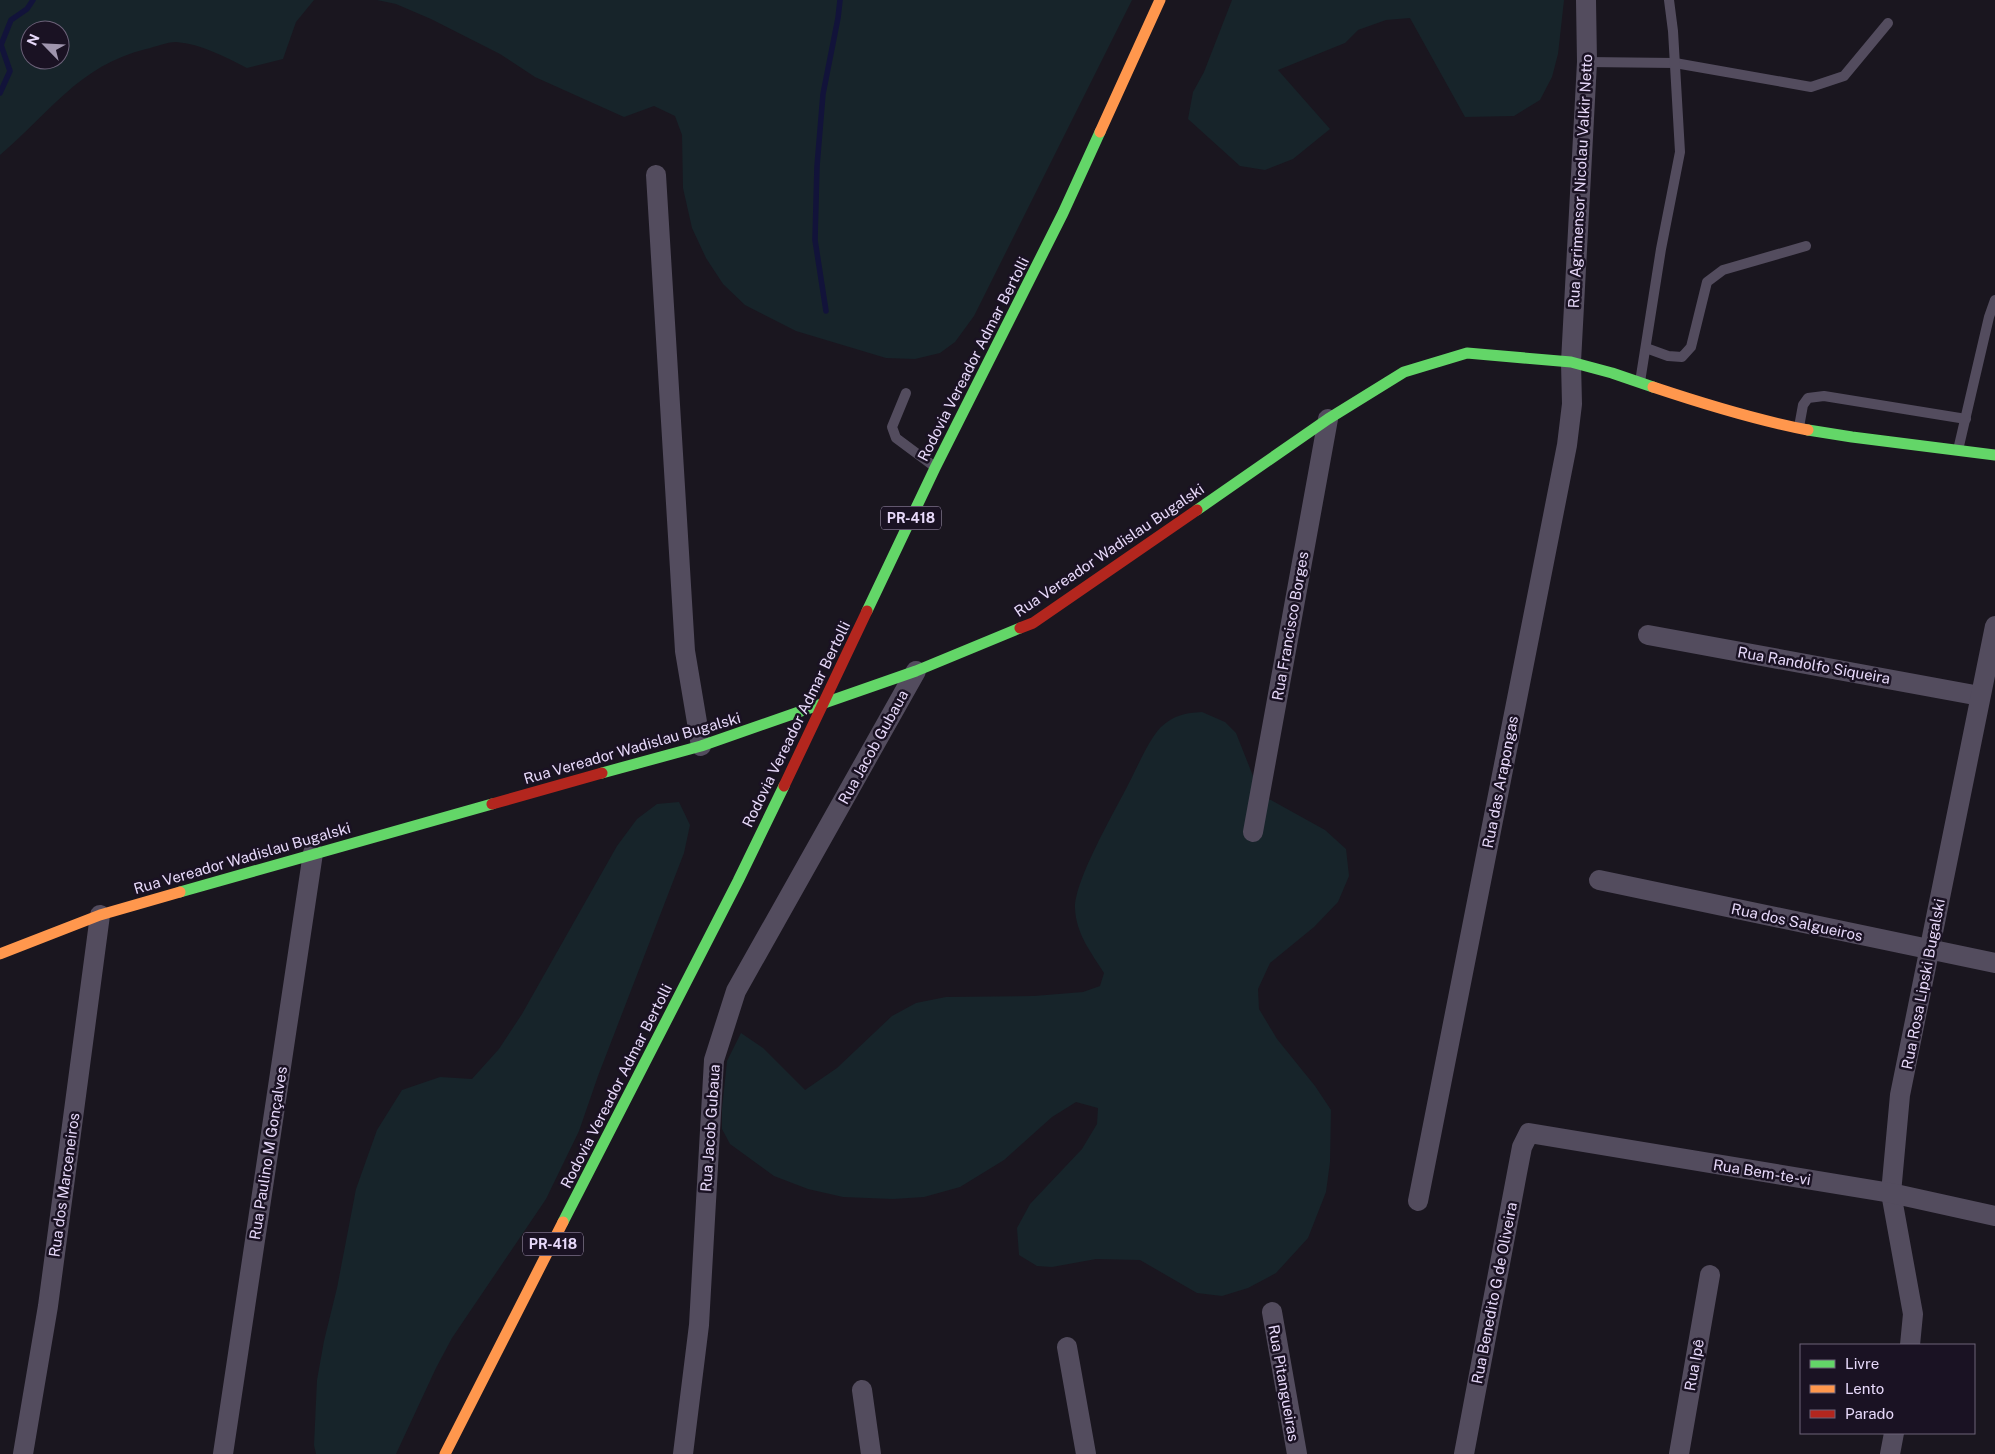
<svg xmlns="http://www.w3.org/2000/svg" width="1995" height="1454" font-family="'Public Sans',sans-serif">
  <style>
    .green { fill: #17242a; fill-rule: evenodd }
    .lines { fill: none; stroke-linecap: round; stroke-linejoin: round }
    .stream { stroke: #12133a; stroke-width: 5.5 }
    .lane { stroke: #534c5e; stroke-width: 10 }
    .street { stroke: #534c5e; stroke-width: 20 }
    .fast { stroke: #63d668; stroke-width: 11 }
    .slow { stroke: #ff974d; stroke-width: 11 }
    .jam { stroke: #b3261e; stroke-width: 11 }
    .labels { text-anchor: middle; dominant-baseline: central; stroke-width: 5; stroke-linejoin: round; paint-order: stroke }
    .shield { fill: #1a1223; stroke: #aa9dba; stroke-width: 1 }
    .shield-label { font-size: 14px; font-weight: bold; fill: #e7d9fa }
    .street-label { font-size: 15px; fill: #e7d9fa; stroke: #1a1223 }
  </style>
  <rect width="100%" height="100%" fill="#1a161f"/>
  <g class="green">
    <path d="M0 0H314L296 22 283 59 247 68C225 57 202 44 176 42 167 42 155 47 146 49 78 66 50 113 0 155ZM30 30H60V60H30Z"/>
    <polygon points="377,0 1132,0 974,316 955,342 940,353 915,359 886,358 796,331 745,305 723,284 706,258 692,228 683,188 682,135 675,116 654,106 624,117 535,77 500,54 431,19 396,4"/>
    <polygon points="1232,0 1564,0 1558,54 1552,77 1540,100 1514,116 1465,117 1410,18 1386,20 1358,30 1345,43 1278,70 1330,129 1293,159 1265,170 1240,166 1188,119 1193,92 1204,72"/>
    <path d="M1202 712 1225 722 1236 733 1253 776 1269 799 1325 830 1346 849 1349 876 1338 902 1314 927 1270 963 1258 989 1259 1009 1277 1039 1315 1086 1331 1110 1330 1162 1326 1192 1308 1238 1276 1273 1248 1288 1222 1296 1197 1293 1140 1260 1096 1259 1052 1267 1037 1266 1019 1255 1017 1228 1030 1204 1082 1149 1097 1124 1098 1108 1076 1102 1052 1117 1004 1160 960 1187 924 1197 893 1199 843 1197 808 1189 774 1176 730 1144 722 1129V1109L727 1061 741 1033 763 1048 805 1090 837 1068 892 1016 916 1003 946 997 1034 996 1083 992 1100 986 1104 973C1091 952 1076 934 1075 908 1075 879 1115 811 1129 783 1137 768 1149 739 1161 727 1174 715 1185 713 1202 712Z"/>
    <polygon points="679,802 690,825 684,853 598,1076 579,1131 546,1199 452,1338 436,1368 396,1454 316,1454 314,1445 317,1380 324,1341 337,1288 356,1189 377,1130 402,1090 440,1077 472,1079 499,1049 522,1014 617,846 637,819 657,804"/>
  </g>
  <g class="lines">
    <g class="stream">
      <polyline points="0,93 10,71 1,45 11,20 27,9 33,0"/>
      <polyline points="826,311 815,240 817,166 823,94 838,18 840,0"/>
    </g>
    <g class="lane">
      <polyline points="1587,62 1675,63 1811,87 1844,76 1888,23"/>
      <polyline points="1646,348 1668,356 1682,357 1691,347 1707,282 1723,270 1806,246"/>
      <polyline points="1640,382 1661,249 1680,152 1673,31 1669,0"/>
      <polyline points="906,393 892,427 896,438 935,467"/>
      <polyline points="1799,427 1803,405 1808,398 1824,396 1966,419"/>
      <polyline points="1958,450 1989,317 1995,300"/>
    </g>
    <g class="street">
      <polyline points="656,175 685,651 701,746"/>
      <polyline points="1648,635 1980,696"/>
      <polyline points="1253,832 1328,419"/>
      <polyline points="1599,880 1995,963"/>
      <polyline points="1418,1201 1567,445 1572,404 1571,362 1587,62 1586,0"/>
      <polyline points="1272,1312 1297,1454"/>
      <polyline points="1910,1345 1913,1314 1891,1193 1900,1095 1995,626"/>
      <polyline points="1067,1347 1086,1454"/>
      <polyline points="862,1390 871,1454"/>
      <polyline points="23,1454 48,1306 100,915"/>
      <polyline points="223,1454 313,853"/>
      <polyline points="683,1454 699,1325 714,1060 736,991 916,671"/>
      <polyline points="1464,1454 1517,1173 1522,1147 1529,1133 1891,1193 1995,1216"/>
      <polyline points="1679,1454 1710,1275"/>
      <polyline points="1890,1454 1894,1433"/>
    </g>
    <g class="fast">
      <polyline points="1808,430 1852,437 1995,455"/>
      <polyline points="1197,510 1328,419 1404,372 1467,353 1571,362 1612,373 1653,387"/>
      <polyline points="867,611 935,468 1063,213 1100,132"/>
      <polyline points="602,773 701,746 916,671 1020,628"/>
      <polyline points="180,892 492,804"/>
      <polyline points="563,1222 738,881 784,786"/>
    </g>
    <g class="slow">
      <polyline points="1100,132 1160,0"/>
      <path d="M1653 387C1704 404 1755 420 1808 430"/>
      <polyline points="0,954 100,915 180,892"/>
      <polyline points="445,1454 563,1222"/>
    </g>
    <g class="jam">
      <polyline points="1020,628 1033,623 1197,510"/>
      <polyline points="784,786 867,611"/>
      <polyline points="492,804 602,773"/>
    </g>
  </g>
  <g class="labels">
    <g class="shield">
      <rect x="881" y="506.5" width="60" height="23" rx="4"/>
      <rect x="523" y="1232.5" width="60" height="23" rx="4"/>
    </g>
    <g class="shield-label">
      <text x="911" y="518">PR-418</text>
      <text x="553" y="1244">PR-418</text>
    </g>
    <g class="street-label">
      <text transform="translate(1580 181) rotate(-87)">Rua Agrimensor Nicolau Valkir Netto</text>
      <text transform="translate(973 359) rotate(-63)">Rodovia Vereador Admar Bertolli</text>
      <text transform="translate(1109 550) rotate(-34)">Rua Vereador Wadislau Bugalski</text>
      <text transform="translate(1290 626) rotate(-80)">Rua Francisco Borges</text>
      <text transform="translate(1814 665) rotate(10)">Rua Randolfo Siqueira</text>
      <text transform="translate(796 724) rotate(-64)">Rodovia Vereador Admar Bertolli</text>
      <text transform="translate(873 747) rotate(-61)">Rua Jacob Gubaua</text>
      <text transform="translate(632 748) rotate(-16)">Rua Vereador Wadislau Bugalski</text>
      <text transform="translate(1500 782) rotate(-79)">Rua das Arapongas</text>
      <text transform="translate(242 858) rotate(-16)">Rua Vereador Wadislau Bugalski</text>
      <text transform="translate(1797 922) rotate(12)">Rua dos Salgueiros</text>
      <text transform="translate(1923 984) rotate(-79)">Rua Rosa Lipski Bugalski</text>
      <text transform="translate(616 1086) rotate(-63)">Rodovia Vereador Admar Bertolli</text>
      <text transform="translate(710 1128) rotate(-86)">Rua Jacob Gubaua</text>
      <text transform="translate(268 1153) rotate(-81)">Rua Paulino M Gonçalves</text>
      <text transform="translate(1762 1172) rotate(9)">Rua Bem-te-vi</text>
      <text transform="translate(64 1185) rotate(-82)">Rua dos Marceneiros</text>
      <text transform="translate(1494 1293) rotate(-79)">Rua Benedito G de Oliveira</text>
      <text transform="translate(1694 1365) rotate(-80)">Rua Ipê</text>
      <text transform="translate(1284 1383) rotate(80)">Rua Pitangueiras</text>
    </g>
  </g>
  <rect x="1800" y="1344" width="175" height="90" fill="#1a1223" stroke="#6c6279"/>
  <rect x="1810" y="1360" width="25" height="8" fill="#63d668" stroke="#6c6279"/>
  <text x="1845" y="1369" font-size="15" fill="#e7d9fa">Livre</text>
  <rect x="1810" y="1385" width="25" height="8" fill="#ff974d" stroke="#6c6279"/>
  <text x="1845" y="1394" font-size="15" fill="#e7d9fa">Lento</text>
  <rect x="1810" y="1410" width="25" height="8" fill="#b3261e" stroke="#6c6279"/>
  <text x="1845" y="1419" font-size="15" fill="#e7d9fa">Parado</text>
  <g transform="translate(45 45) rotate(294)"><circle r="24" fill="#1a1223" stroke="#6c6279"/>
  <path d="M0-4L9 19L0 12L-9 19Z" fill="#9f95ad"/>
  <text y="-8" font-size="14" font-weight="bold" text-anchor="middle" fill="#e7d9fa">N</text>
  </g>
</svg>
